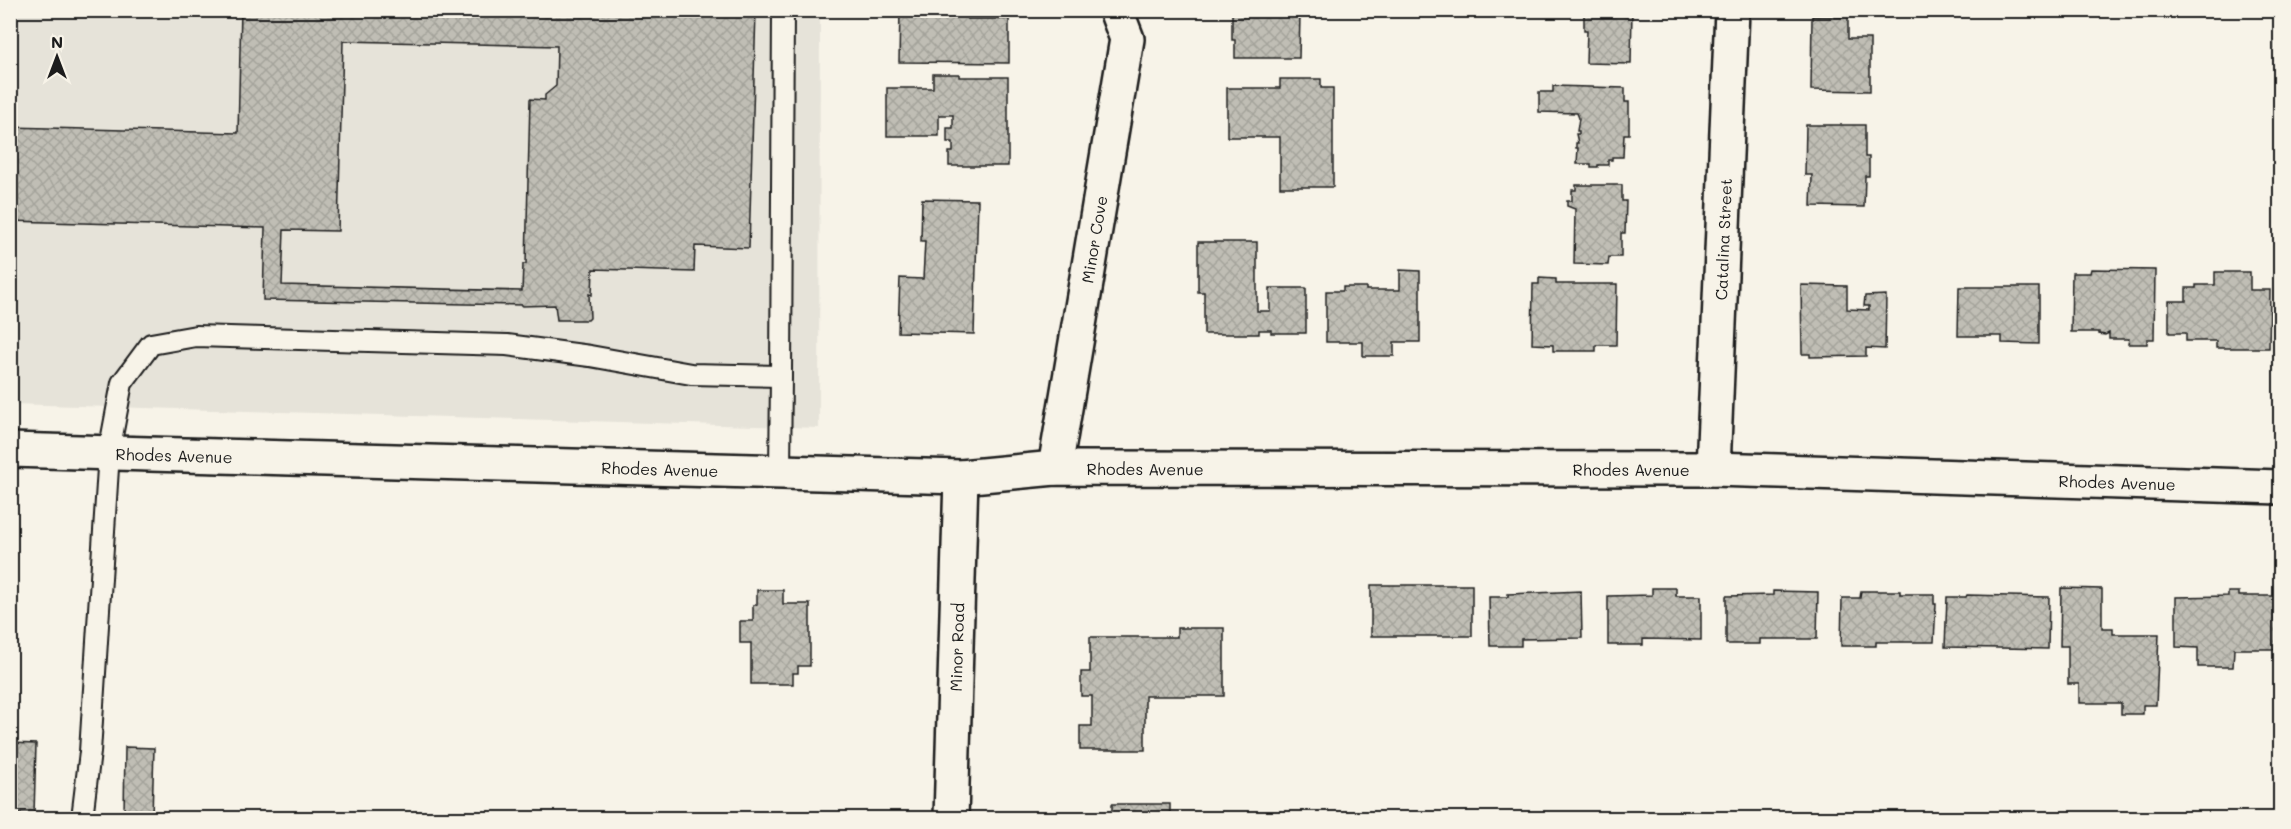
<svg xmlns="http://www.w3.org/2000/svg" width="2291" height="829" font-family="Mali,sans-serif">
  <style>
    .built { fill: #e6e3d9 }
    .building { fill: url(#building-cross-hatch); stroke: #1c1c1c; stroke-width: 1.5; fill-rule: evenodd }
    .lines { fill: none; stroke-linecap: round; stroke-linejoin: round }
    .service-casing { stroke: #1c1c1c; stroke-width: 24 }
    .minor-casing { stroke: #1c1c1c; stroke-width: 38 }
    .secondary-casing { stroke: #1c1c1c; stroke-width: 38 }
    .service { stroke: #f7f3e8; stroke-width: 20 }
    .minor { stroke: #f7f3e8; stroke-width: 33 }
    .secondary { stroke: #f7f3e8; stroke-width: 33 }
    .labels { text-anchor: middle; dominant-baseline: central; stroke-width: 4.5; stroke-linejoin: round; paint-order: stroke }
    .street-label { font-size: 16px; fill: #1c1c1c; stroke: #f7f3e8 }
  </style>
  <defs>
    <pattern id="building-cross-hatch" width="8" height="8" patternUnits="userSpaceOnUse" patternTransform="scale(1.5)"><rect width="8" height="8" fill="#c0beb5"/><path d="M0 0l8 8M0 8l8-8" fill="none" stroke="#a4a39b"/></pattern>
  </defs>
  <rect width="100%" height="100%" fill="#f7f3e8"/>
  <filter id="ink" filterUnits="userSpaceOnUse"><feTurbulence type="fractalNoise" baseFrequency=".0167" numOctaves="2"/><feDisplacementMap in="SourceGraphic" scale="12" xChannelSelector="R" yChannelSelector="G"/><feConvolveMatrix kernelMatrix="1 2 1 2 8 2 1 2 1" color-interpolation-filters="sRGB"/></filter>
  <g filter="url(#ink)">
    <polygon class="built" points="11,11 820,11 819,428 11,404"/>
    <g class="building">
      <path d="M241 10H756L749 248 695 246 694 272 593 269 592 295 589 294 590 318 588 320H557L555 305 522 306V305L263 300 265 228 10 221V127L238 133ZM343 41 557 46 556 86 545 95V100L530 99 526 264H523L522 291 282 285 284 230 338 231Z"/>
      <polygon points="900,10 968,11 968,19 1009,19 1009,63 899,62"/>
      <polygon points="1232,10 1308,10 1308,14 1300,14 1299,58 1235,58 1235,40 1232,40"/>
      <polygon points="1584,10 1632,10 1631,64 1586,63 1587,30 1584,30"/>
      <polygon points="1812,16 1848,17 1848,39 1870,39 1870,91 1811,90"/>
      <polygon points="2276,37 2280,37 2280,88 2275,88"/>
      <polygon points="933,74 959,74 959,77 1008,77 1008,166 949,166 949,152 953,152 953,142 947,142 947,128 953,128 953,115 939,115 939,136 887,136 887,88 933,88"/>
      <polygon points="1280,79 1321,79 1321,88 1333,88 1333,187 1280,187 1280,137 1227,137 1227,88 1280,88"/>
      <polygon points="1553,86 1625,88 1625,102 1629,102 1629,134 1624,134 1623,157 1612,157 1612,160 1608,160 1608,165 1598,165 1598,167 1591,167 1591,164 1577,164 1578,148 1576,148 1576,143 1578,143 1576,134 1579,134 1579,131 1577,131 1579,118 1577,113 1539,112 1539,92 1553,92"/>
      <polygon points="1806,125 1865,125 1865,157 1869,157 1869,176 1865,176 1864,207 1811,206 1812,175 1805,175"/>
      <polygon points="1576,185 1622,185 1622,201 1626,201 1625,233 1621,233 1621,257 1609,257 1608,265 1574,264 1575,209 1567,206 1567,201 1572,201 1572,190 1576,190"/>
      <polygon points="922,199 978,200 974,334 898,332 900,278 923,279 925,241 921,241"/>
      <polygon points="1198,242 1257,242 1257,311 1270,311 1270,288 1306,288 1306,333 1271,333 1271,330 1259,330 1259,334 1204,334 1204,292 1198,292"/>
      <polygon points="2091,269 2155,270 2154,339 2147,339 2147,344 2128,344 2129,339 2109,339 2109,333 2105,335 2099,334 2099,332 2071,332 2072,273 2090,273"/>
      <polygon points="1400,270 1420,271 1420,342 1394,342 1394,356 1363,356 1363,342 1326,342 1326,291 1343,291 1343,287 1366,287 1366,290 1400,290"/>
      <polygon points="2215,272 2250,272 2250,290 2270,290 2269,348 2216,348 2216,341 2186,341 2186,333 2169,333 2169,301 2186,301 2186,288 2196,288 2196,285 2215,285"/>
      <polygon points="1539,278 1556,279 1556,284 1617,284 1616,345 1596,345 1596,351 1553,351 1553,345 1532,344 1533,284 1539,284"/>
      <polygon points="1801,285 1847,286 1847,309 1869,310 1869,306 1864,306 1865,296 1886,295 1885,349 1866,348 1866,356 1810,357 1810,354 1802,354"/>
      <polygon points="1959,287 2039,287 2039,344 2002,343 2002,336 1958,336"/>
      <rect x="1371" y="585" width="101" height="51"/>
      <polygon points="1652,588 1676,588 1676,596 1701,596 1701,640 1643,639 1643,645 1608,645 1608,596 1652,595"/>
      <polygon points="2061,588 2102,589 2102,628 2113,628 2113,634 2159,634 2156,705 2143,705 2143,714 2121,714 2121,703 2079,703 2079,684 2068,684 2068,646 2060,646"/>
      <polygon points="757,590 783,590 783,604 810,604 810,666 798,666 798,673 793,673 793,684 751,684 751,643 740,643 740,621 753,621 753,605 757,605"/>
      <polygon points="1581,591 1582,638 1521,639 1521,646 1490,646 1489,597 1508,597 1508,594"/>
      <polygon points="1773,591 1818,592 1817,639 1760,639 1760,644 1726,644 1726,596 1773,595"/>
      <polygon points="1861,591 1900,591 1900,594 1934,594 1934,604 1936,604 1934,642 1876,642 1876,646 1841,646 1842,598 1860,598"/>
      <polygon points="2228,592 2239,592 2239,596 2277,596 2276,649 2234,649 2233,667 2198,667 2198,648 2176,647 2176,597 2228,596"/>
      <polygon points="1967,595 2049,597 2048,649 1945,647 1947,597 1966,597"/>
      <polygon points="1177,628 1224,628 1224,696 1145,696 1145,750 1080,750 1080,726 1092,726 1092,696 1081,696 1081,672 1090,672 1090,637 1177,637"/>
      <polygon points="10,743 36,744 34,814 10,813"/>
      <polygon points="125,747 154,748 152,816 124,815"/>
      <rect x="1112" y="804" width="58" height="14"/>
    </g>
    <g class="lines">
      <g class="service-casing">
        <g id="service">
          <polyline points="780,472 781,376"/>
          <polyline points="82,818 90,752 109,452 122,383 151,344 196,336 507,345 590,356 691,374 781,376 783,10"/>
        </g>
      </g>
      <g class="minor-casing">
        <g id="minor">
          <path id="s1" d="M1055 468 1127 39 1116 10"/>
          <path id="s2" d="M1713 469 1732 10"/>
          <path id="s3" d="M951 818 961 477"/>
        </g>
      </g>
      <g class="secondary-casing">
        <g id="secondary">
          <path id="s4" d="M10 450 961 477 1055 468 1713 469 2280 487"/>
        </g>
      </g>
      <use href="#service" class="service"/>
      <use href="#minor" class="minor"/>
      <use href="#secondary" class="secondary"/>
    </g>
  </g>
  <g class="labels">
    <g class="street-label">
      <text stroke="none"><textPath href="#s1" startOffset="232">Minor Cove</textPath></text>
      <text stroke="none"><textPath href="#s2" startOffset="230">Catalina Street</textPath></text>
      <text stroke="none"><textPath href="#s4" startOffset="164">Rhodes Avenue</textPath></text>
      <text stroke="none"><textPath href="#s4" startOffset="650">Rhodes Avenue</textPath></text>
      <text stroke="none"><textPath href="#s4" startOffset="1136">Rhodes Avenue</textPath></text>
      <text stroke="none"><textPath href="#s4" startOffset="1622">Rhodes Avenue</textPath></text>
      <text stroke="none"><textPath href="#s4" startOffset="2108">Rhodes Avenue</textPath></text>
      <text stroke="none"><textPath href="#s3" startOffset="171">Minor Road</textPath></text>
    </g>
  </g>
  <rect width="2291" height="829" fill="none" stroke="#f7f3e8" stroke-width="36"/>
  <rect x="18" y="18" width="2255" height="793" fill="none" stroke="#1c1c1c" stroke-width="2" filter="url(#ink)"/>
  <g transform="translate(57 57)" stroke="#f7f3e8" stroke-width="4.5" paint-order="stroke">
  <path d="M0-4.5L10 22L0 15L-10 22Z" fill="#1c1c1c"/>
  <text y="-9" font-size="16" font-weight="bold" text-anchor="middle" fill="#1c1c1c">N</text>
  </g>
</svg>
